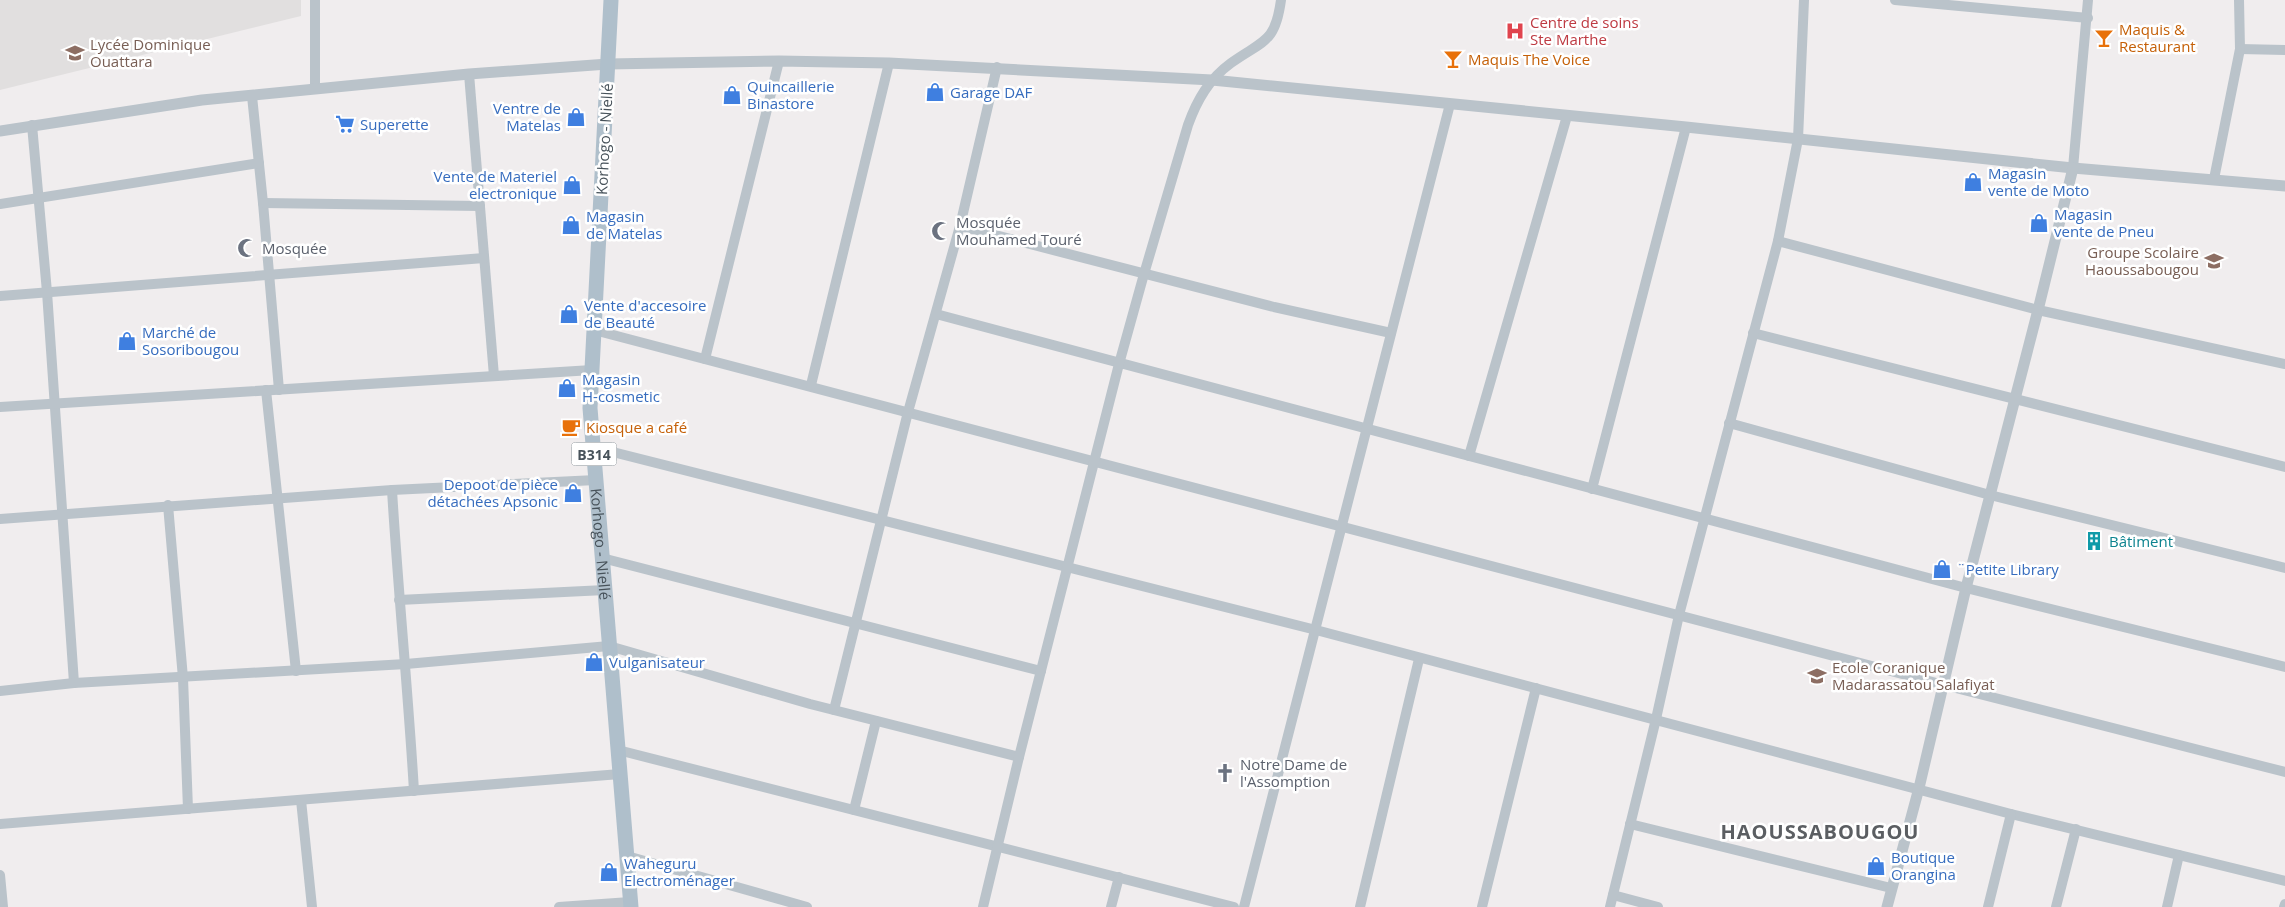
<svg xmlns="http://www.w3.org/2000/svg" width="2285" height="907" font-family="'Open Sans',sans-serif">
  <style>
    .education { fill: #e1dfdf }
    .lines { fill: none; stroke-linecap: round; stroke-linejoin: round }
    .minor { stroke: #bac3ca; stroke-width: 10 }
    .tertiary { stroke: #bac3ca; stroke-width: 11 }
    .primary { stroke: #afbfcb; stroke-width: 15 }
    .labels { text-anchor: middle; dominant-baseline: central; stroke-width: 5; stroke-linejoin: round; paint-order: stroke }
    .shield { fill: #fff; stroke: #7e868c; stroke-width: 1 }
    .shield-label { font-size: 14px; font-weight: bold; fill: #47525a }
    .health-label { font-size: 15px; fill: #be3a42; stroke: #fff; text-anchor: start }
    .food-label { font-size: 15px; fill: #c56008; stroke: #fff; text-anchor: start }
    .education-label { font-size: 15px; fill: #785e54; stroke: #fff; text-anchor: start }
    .shop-label { font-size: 15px; fill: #366cbe; stroke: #fff; text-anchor: start }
    .street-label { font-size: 15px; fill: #47525a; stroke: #fff }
    .worship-label { font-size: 15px; fill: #5b616d; stroke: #fff; text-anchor: start }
    .culture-label { font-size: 15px; fill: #0d838f; stroke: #fff; text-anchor: start }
    .district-label { font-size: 20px; font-weight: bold; letter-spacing: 1px; fill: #5b5e62; stroke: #fff }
  </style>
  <rect width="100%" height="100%" fill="#f0edee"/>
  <polygon class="education" points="0,0 301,0 301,16 0,90"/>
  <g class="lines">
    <g class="minor">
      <polyline points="315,0 315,88"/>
      <polyline points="1895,0 2088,18"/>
      <polyline points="2240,49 2285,50"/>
      <polyline points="469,74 494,376"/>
      <polyline points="252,96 263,203 279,390"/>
      <polyline points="32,125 47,292 74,683"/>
      <polyline points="2073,168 2088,0"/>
      <polyline points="2214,179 2240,49 2239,0"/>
      <polyline points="263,203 480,206"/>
      <polyline points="0,204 259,163"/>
      <polyline points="960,226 1274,307 1391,333"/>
      <polyline points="1778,241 2038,310 2285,364"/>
      <polyline points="0,296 484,258"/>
      <polyline points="936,314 1966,588 2285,667"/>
      <polyline points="594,330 1944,685 2285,772"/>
      <polyline points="1753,333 2285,467"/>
      <polyline points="705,359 779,61"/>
      <polyline points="811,385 889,63"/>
      <polyline points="266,390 296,671"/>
      <polyline points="0,407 592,370"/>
      <polyline points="1729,423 1990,495 2285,568"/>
      <polyline points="593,447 1316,630 2011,814 2285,881"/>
      <polyline points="1469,456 1567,116"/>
      <polyline points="1592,489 1686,127"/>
      <path d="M392 490C398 590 408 690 414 791"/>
      <polyline points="168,505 183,678 188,809"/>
      <polyline points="0,519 392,490 596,480"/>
      <polyline points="602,558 1041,671"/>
      <polyline points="399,600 605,590"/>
      <polyline points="0,691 74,683 406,664 609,646 810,704 1019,757"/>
      <polyline points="834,710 908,412 960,226 997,67"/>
      <polyline points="618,750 1234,907"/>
      <polyline points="301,800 312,907"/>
      <polyline points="854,810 876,721"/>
      <polyline points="0,824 620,774"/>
      <polyline points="1630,824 1891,888"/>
      <polyline points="627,856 807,907"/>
      <polyline points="0,875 3,907"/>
      <polyline points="1613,895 1658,907"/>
      <polyline points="559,907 630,902"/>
      <path d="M983 907 1019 757 1119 364 1144 274 1188 125C1197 100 1209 79 1231 63 1263 40 1275 44 1281 0"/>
      <polyline points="1111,907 1119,877"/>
      <polyline points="1244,907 1450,104"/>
      <polyline points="1360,907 1419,659"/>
      <polyline points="1482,907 1536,688"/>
      <polyline points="1610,907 1656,719 1679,615 1778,241 1798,139 1804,0"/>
      <polyline points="1988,907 2011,814"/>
      <polyline points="2056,907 2076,829"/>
      <polyline points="2167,907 2179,855"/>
      <polyline points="2284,907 2285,904"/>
    </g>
    <g class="tertiary">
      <polyline points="0,131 202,100 469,74 608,64 779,61 889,63 1212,80 1686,127 2073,168 2285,186"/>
      <polyline points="1887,907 1919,788 1966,588 2038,310 2073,168"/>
    </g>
    <path class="primary" id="s1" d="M611 0 590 408 631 907"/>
  </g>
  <defs>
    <g id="hospital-bare" transform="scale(1.5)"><path d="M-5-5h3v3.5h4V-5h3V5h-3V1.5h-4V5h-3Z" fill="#e0444e" stroke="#fff" stroke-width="2.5" paint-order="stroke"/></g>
    <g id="bar-bare" transform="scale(1.5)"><path d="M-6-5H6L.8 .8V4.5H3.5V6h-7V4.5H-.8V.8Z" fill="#e8710a" stroke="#fff" stroke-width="2.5" paint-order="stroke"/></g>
    <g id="school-bare" transform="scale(1.5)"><path d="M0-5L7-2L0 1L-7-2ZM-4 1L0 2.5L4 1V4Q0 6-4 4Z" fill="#8d6e63" stroke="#fff" stroke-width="2.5" paint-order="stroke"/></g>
    <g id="shop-bare" transform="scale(1.5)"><path d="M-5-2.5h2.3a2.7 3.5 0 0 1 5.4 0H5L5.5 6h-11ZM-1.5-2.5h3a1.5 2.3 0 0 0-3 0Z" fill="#3f7fe0" stroke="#fff" stroke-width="2.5" paint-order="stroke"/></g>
    <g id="supermarket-bare" transform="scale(1.5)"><path d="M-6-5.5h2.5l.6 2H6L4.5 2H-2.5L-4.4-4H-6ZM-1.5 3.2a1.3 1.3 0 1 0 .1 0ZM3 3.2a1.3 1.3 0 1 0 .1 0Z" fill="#3f7fe0" stroke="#fff" stroke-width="2.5" paint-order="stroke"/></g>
    <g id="mosque-bare" transform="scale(1.5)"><path d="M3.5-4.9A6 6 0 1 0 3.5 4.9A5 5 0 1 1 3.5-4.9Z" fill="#6b7280" stroke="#fff" stroke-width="2.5" paint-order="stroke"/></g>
    <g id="cafe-bare" transform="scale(1.5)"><path d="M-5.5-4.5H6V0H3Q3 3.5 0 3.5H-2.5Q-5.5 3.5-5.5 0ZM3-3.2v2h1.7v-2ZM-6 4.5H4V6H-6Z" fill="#e8710a" stroke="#fff" stroke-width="2.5" paint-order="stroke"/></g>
    <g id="building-bare" transform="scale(1.5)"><path d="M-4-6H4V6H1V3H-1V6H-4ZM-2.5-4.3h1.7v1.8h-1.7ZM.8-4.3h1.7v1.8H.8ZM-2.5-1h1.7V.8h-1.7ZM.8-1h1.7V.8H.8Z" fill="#0f9aa8" stroke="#fff" stroke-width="2.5" paint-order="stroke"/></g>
    <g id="church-bare" transform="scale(1.5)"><path d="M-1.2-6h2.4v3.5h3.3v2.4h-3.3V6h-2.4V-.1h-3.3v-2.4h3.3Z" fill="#6b7280" stroke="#fff" stroke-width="2.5" paint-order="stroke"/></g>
  </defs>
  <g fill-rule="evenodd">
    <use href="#hospital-bare" x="1515" y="31"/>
    <use href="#bar-bare" x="2104" y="38"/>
    <use href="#school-bare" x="75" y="53"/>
    <use href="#bar-bare" x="1453" y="59"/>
    <use href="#shop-bare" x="935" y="92"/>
    <use href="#shop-bare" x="732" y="95"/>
    <use href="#shop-bare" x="576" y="117"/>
    <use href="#supermarket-bare" x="345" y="124"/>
    <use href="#shop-bare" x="1973" y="182"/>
    <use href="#shop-bare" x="572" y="185"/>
    <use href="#shop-bare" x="2039" y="223"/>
    <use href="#shop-bare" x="571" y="225"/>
    <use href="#mosque-bare" x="941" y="231"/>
    <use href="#mosque-bare" x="247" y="248"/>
    <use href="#school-bare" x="2214" y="261"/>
    <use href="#shop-bare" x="569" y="314"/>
    <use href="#shop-bare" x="127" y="341"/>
    <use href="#shop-bare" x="567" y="388"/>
    <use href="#cafe-bare" x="571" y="427"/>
    <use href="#shop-bare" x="573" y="493"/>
    <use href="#building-bare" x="2094" y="541"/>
    <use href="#shop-bare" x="1942" y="569"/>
    <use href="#shop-bare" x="594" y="662"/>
    <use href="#school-bare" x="1817" y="676"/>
    <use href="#church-bare" x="1225" y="773"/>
    <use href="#shop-bare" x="1876" y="866"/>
    <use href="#shop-bare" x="609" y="872"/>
  </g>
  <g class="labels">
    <rect class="shield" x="571.5" y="442.5" width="45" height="23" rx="4"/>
    <g class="shield-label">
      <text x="594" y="454">B314</text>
    </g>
    <g class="health-label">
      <text x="1530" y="22">Centre de soins<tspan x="1530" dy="17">Ste Marthe</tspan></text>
    </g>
    <g class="food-label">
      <text x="2119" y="29">Maquis &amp;<tspan x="2119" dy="17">Restaurant</tspan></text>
      <text x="1468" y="59">Maquis The Voice</text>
      <text x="586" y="427">Kiosque a café</text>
    </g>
    <g class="education-label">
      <text x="90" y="44">Lycée Dominique<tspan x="90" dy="17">Ouattara</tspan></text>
      <text x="2199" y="252" text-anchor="end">Groupe Scolaire<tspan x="2199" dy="17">Haoussabougou</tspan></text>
      <text x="1832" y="667">Ecole Coranique<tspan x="1832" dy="17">Madarassatou Salafiyat</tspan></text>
    </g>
    <g class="shop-label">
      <text x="747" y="86">Quincaillerie<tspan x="747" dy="17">Binastore</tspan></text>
      <text x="950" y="92">Garage DAF</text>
      <text x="561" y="108" text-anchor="end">Ventre de<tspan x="561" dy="17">Matelas</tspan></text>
      <text x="360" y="124">Superette</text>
      <text x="1988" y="173">Magasin<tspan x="1988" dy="17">vente de Moto</tspan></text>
      <text x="557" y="176" text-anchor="end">Vente de Materiel<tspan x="557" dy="17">electronique</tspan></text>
      <text x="2054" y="214">Magasin<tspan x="2054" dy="17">vente de Pneu</tspan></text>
      <text x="586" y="216">Magasin<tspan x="586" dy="17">de Matelas</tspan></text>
      <text x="584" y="305">Vente d'accesoire<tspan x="584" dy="17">de Beauté</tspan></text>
      <text x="142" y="332">Marché de<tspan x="142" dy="17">Sosoribougou</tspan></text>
      <text x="582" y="379">Magasin<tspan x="582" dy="17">H-cosmetic</tspan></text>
      <text x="558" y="484" text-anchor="end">Depoot de pièce<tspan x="558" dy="17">détachées Apsonic</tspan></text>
      <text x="1957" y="569">¨Petite Library</text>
      <text x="609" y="662">Vulganisateur</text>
      <text x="1891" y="857">Boutique<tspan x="1891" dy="17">Orangina</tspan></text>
      <text x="624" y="863">Waheguru<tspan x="624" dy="17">Electroménager</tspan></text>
    </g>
    <g class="street-label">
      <text transform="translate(604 139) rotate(-87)">Korhogo - Niellé</text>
      <text stroke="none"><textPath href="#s1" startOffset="545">Korhogo - Niellé</textPath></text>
    </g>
    <g class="worship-label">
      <text x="956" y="222">Mosquée<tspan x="956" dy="17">Mouhamed Touré</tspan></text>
      <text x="262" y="248">Mosquée</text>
      <text x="1240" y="764">Notre Dame de<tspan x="1240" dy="17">l'Assomption</tspan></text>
    </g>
    <g class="culture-label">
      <text x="2109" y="541">Bâtiment</text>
    </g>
    <g class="district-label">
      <text x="1820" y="831">HAOUSSABOUGOU</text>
    </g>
  </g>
</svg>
